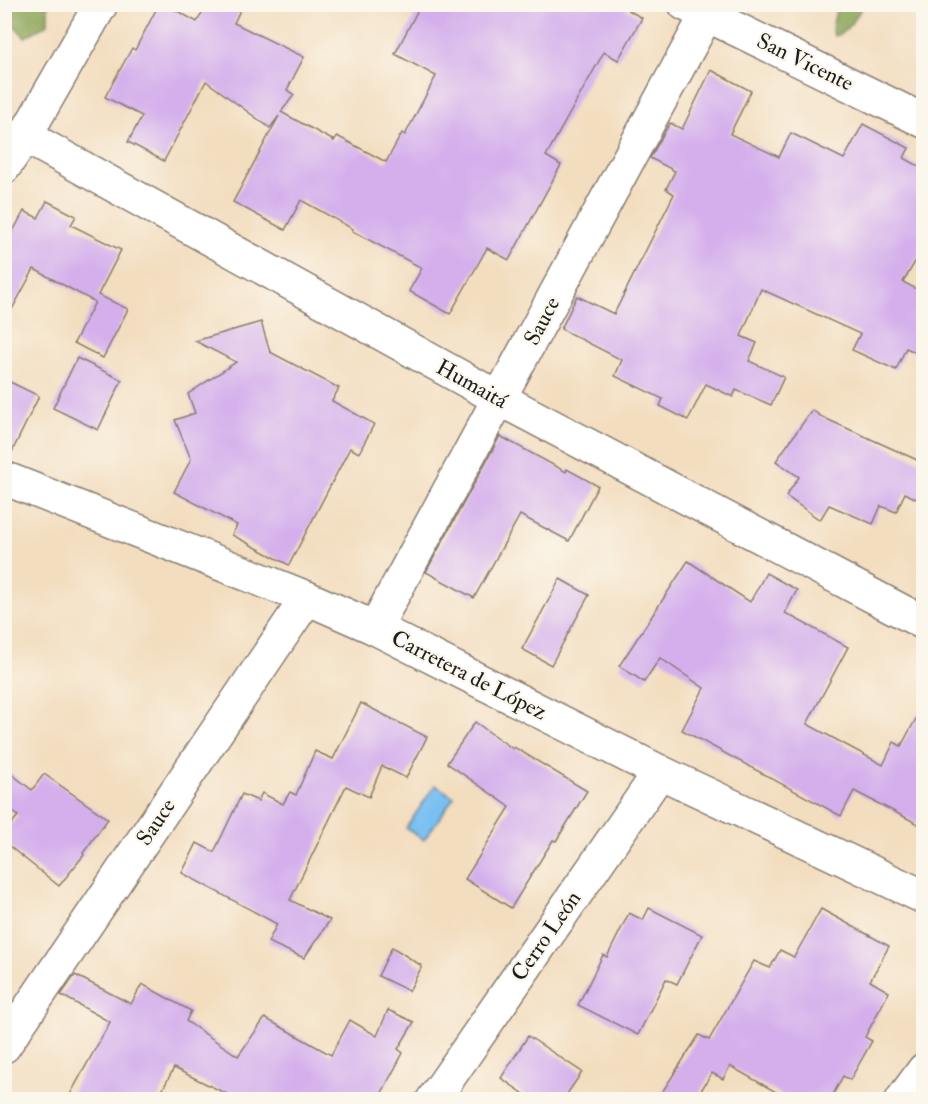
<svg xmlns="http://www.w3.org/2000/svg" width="928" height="1104" font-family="'IM FELL Double Pica',serif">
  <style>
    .forest { fill: #8aa456; stroke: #536039; stroke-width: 1.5 }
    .water { fill: #79c0f1; stroke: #4a6e86; stroke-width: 1.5 }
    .building { fill: #d4afec }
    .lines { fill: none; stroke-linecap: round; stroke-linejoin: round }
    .minor-casing { stroke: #887c6e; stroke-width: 36 }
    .tertiary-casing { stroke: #887c6e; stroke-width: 36 }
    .minor { stroke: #fff; stroke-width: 33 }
    .tertiary { stroke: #fff; stroke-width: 33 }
    .labels { text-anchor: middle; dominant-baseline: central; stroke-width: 4.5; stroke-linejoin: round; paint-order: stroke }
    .street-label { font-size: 22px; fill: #1c1c1c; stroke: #fbf7ec }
  </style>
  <rect width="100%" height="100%" fill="#fbf7ec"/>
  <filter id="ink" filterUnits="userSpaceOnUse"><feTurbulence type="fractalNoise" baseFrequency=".0167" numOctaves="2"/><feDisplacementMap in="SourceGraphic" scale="12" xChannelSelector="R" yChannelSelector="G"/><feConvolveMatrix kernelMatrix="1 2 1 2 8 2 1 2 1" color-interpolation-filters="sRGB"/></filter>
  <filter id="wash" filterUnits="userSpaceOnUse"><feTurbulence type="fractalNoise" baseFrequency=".008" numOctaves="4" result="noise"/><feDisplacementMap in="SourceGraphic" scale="24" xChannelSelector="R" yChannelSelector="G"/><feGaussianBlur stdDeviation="1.35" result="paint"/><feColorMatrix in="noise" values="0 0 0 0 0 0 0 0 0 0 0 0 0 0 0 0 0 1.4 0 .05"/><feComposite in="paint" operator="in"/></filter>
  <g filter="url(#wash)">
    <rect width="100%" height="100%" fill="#f3ddbf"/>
    <g class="forest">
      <polygon points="5,4 48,5 48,24 25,37 5,16"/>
      <path d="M837 5H863C858 15 846 34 834 36L832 29Z"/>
    </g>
    <polygon class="water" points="435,785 454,797 424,840 406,828"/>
    <g id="blocks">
      <g class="building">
        <polygon points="159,4 165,4 197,22 207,4 243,4 234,23 304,57 287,90 294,95 281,112 334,141 337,136 386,162 402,133 405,135 436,76 395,54 421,4 618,4 642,18 618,60 604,52 546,156 561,165 509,260 487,248 450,314 409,291 422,268 352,231 353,229 301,200 285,230 233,202 279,116 270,128 206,81 164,161 128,142 142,116 105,97 132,48 135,50"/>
        <polygon points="711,70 751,91 730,134 779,157 791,133 844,159 863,124 909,148 904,158 924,169 924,247 903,282 924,293 924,356 906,348 896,370 852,350 860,334 761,289 741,336 757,343 749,361 784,377 771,405 736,390 733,397 706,384 688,420 660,406 663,399 615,376 622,360 561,329 577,296 614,314 674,194 666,189 675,171 650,158 670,123 682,129"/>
        <polygon points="47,201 76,216 71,225 121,250 98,295 128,309 103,358 74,343 95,302 34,269 4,324 4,248 24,211 38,218"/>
        <polygon points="261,322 270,352 339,388 332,401 374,424 359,453 350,448 289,565 232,535 237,525 174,492 191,459 175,420 195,413 188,394 236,362 195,341"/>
        <polygon points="77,358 122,380 98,430 53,408"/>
        <polygon points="4,379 39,396 8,460 4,460"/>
        <polygon points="812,410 822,417 924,463 924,503 905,493 896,512 881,506 873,524 829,505 820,520 786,496 799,477 776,461"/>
        <polygon points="500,436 566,472 567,469 598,486 569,541 520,515 474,598 426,572"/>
        <polygon points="688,561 750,602 766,573 797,590 785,613 848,647 807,724 883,765 894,742 901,746 924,704 924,827 854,791 841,816 682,730 704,688 660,658 644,682 619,666"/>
        <polygon points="560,579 589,595 551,665 522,649"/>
        <polygon points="361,703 427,737 406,778 382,766 369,797 346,786 290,900 330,920 304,958 268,942 277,924 182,873 197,843 214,852 242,794 258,801 262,793 283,804 290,792 296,795 315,751 333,759"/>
        <polygon points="475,722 513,749 514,747 587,791 556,841 553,840 511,908 465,879 510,807 447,763"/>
        <polygon points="4,768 32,790 44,774 108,819 83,853 84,855 59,886 4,842 4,832 18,816 4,804"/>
        <polygon points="649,908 702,935 677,984 666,979 638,1035 578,1005 603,955 607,957 629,913 643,920"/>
        <polygon points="821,909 889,946 870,981 889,992 865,1037 872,1041 850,1080 843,1076 830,1100 790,1100 730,1066 723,1079 712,1073 695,1100 657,1100 699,1035 709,1040 754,961 770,968 780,950 794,957"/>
        <polygon points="392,947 422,966 409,991 378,976"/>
        <polygon points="75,975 131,1004 142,984 191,1011 186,1021 238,1056 265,1018 331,1055 350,1020 377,1036 388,1010 414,1022 398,1049 403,1053 378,1100 239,1100 174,1068 157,1100 67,1100 110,1022 61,995"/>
        <polygon points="528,1036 582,1072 563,1100 533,1100 501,1078"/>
      </g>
    </g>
  </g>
  <g filter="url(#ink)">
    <use href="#blocks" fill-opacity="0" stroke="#887c6e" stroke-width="1.5"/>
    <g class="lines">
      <g class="minor-casing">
        <g id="minor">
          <polyline points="685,4 924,121"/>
          <polyline points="25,136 101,4"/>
          <polyline points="4,478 307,598 375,628 660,772 924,897"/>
          <polyline points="375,628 707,14"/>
          <polyline points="4,1046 307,598"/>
          <polyline points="433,1100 660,772"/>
          <polyline points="902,1100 924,1070"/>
        </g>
      </g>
      <g class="tertiary-casing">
        <polyline id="tertiary" points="4,167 25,136 500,399 924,623"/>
      </g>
      <use href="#minor" class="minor"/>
      <use href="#tertiary" class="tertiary"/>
    </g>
  </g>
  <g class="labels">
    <g class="street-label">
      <text transform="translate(805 62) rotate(26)">San Vicente</text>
      <text transform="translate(542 321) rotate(-62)">Sauce</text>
      <text transform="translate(472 384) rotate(29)">Humaitá</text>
      <text transform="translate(469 675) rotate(27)">Carretera de López</text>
      <text transform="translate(156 822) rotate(-56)">Sauce</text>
      <text transform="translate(546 936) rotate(-55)">Cerro León</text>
    </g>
  </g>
  <rect width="928" height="1104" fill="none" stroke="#fbf7ec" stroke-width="24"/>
</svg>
